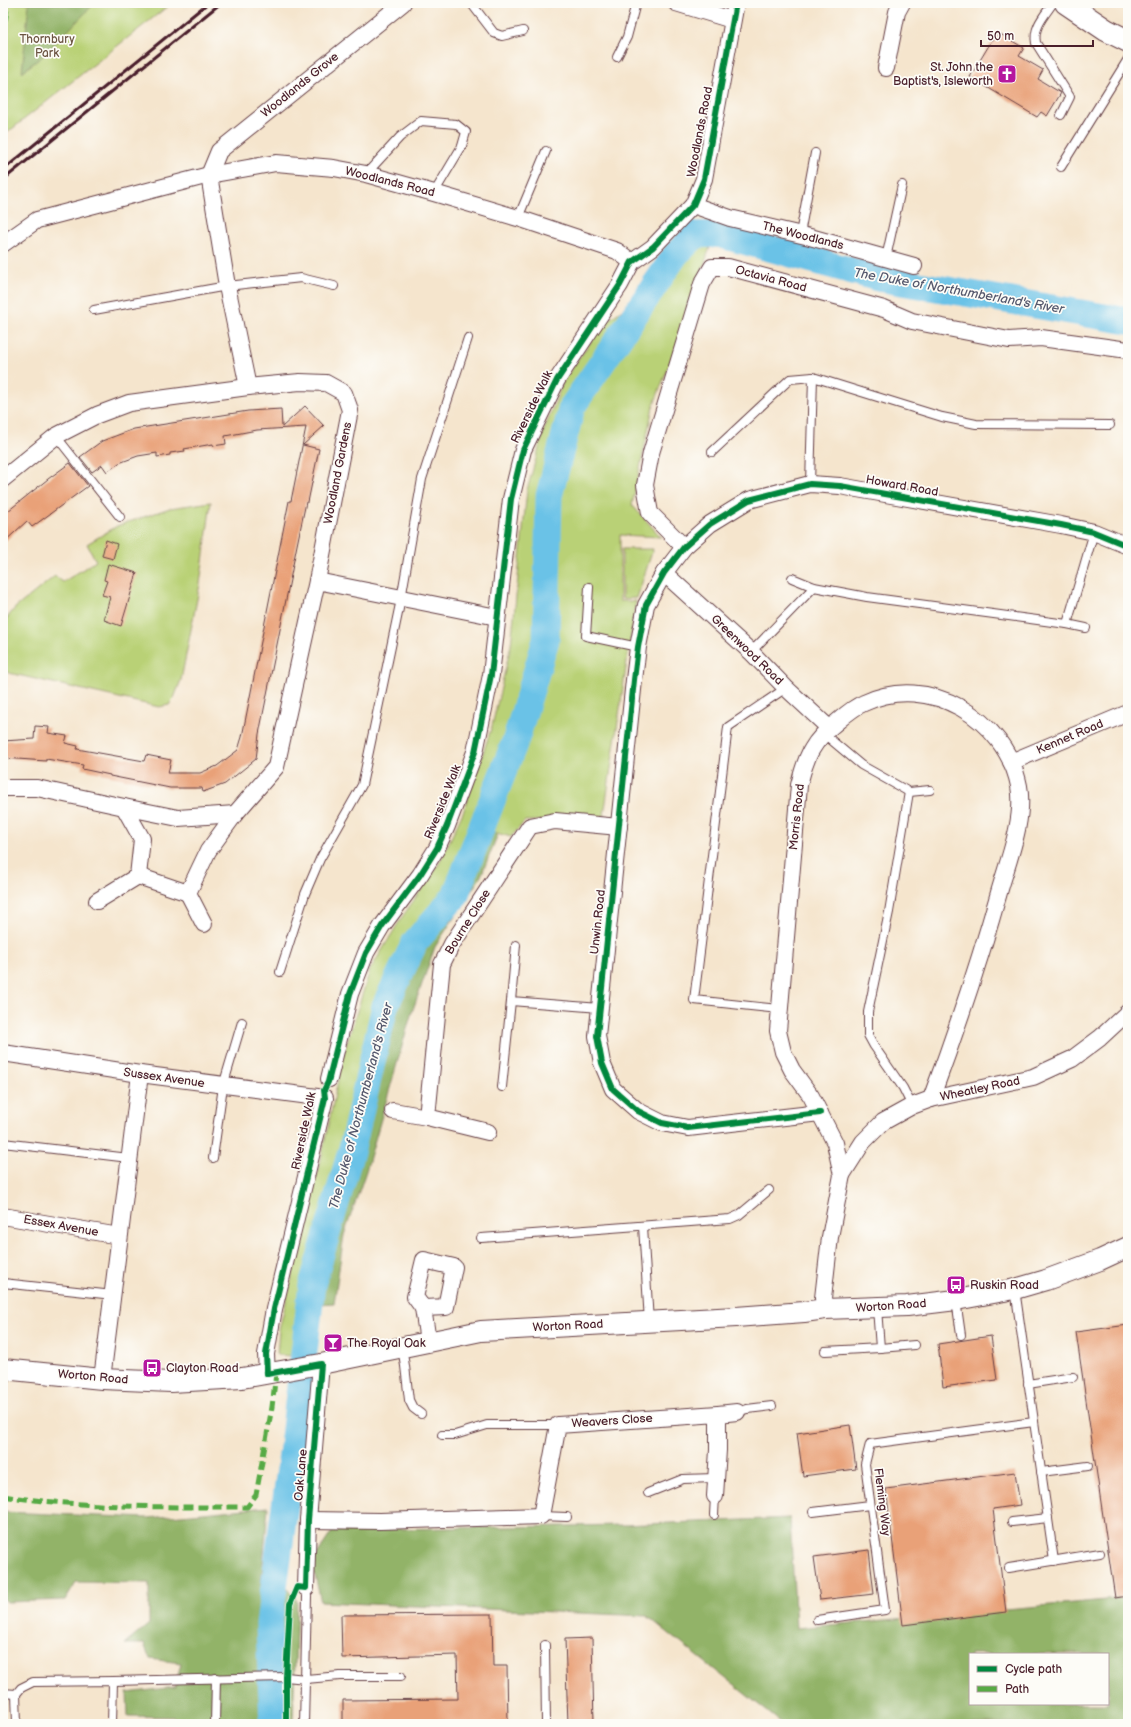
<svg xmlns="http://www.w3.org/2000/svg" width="1131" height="1727" font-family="'Balsamiq Sans',sans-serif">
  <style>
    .green { fill: #b9d176; stroke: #827850 }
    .forest { fill: #92b367; stroke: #6e6949; fill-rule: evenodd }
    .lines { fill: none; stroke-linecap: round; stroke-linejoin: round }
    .river { stroke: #6ac2e7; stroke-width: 27 }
    .building { fill: #e9a178 }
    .service-casing { stroke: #643d43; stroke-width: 10 }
    .minor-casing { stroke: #643d43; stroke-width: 18 }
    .tertiary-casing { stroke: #643d43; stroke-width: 22 }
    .secondary-casing { stroke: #643d43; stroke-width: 24 }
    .service { stroke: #fff; stroke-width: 8 }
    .minor { stroke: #fff; stroke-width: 16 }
    .tertiary { stroke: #fff; stroke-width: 20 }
    .secondary { stroke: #fff; stroke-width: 22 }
    .rail { stroke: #4a1f2b; stroke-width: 3 }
    .quiet { stroke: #57aa44; stroke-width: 5; stroke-dasharray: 10 5; stroke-linecap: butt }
    .cycleway-casing { stroke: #fdfcf7; stroke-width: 8 }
    .cycleway { stroke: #00873e; stroke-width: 6 }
    .labels { text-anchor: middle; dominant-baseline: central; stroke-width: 3.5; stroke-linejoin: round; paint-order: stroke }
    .park-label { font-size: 12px; fill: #6b5442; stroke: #fdfcf7 }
    .poi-label { font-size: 12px; fill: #4a1f2b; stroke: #fdfcf7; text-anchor: start }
    .street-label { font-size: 12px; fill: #4a1f2b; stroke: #fdfcf7 }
    .water-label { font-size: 13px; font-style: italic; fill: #55586d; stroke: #fdfcf7 }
  </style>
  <rect width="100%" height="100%" fill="#fdfcf7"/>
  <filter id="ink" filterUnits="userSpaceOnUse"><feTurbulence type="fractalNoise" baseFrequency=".025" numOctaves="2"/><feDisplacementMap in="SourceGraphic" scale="8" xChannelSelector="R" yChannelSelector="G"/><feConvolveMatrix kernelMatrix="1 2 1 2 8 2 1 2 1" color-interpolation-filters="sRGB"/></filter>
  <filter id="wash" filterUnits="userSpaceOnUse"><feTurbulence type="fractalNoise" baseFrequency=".012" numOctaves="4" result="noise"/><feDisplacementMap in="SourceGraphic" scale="16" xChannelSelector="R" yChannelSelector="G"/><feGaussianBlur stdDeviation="0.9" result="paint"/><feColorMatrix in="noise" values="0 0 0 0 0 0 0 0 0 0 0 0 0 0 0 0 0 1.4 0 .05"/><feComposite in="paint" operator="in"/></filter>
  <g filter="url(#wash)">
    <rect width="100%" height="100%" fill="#f5e5cd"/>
    <g class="green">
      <polygon points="3,3 172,3 3,136"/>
      <polygon points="703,247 710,247 686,320 653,407 632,505 661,537 620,535 620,601 636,601 604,815 601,820 525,821 511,837 489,831 545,673 552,639 555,505 578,411 663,286 685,256"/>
      <polygon points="632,303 634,308 567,404 542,499 541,614 532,657 486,799 458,868 415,932 380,998 353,1116 310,1272 294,1356 277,1355 279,1330 320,1164 344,1052 370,970 402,917 438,866 464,810 492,726 511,645 527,490 544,430 564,380 604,323"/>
      <polygon points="211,502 200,584 181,680 174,698 169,705 159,707 9,673 3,670 3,623 15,608 55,576 63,582 96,561 87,544 117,526 170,508"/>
      <polygon points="622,549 653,549 637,598 622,599"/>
    </g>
    <g class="forest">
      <polygon points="29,3 98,3 93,5 44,55 22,72"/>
      <polygon points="489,831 498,834 481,876 435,947 411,1015 366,1171 344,1235 334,1303 319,1304 322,1277 396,1005 417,953 441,919 463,895"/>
      <polygon points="268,1507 261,1585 285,1585 297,1601 293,1724 175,1724 174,1717 128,1716 127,1693 175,1687 181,1663 150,1659 144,1644 125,1644 149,1624 149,1583 76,1582 65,1600 7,1602 3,1598 3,1512 148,1518"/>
      <path d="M790 1518 796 1628 1128 1598V1724H783L647 1616 321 1602 312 1562 333 1530 622 1525ZM970 1654H1108V1704H970Z"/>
    </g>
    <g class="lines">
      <polyline class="river" points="273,1724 269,1624 292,1454 312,1285 352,1148 385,1006 415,942 455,896 516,739 546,640 549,496 572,407 676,254 696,235 718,234 878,278 1128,321"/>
    </g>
    <g id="blocks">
      <g class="building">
        <polygon points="997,32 1024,48 1019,56 1043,70 1038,79 1061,93 1047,116 1041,112 1037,117 970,77"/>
        <polygon points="305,406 324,426 303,445 319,449 308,502 306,502 297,545 259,734 256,759 225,784 203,792 202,788 170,788 110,776 110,775 82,769 83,765 46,759 46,761 3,758 3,741 34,739 35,726 49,727 48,733 67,736 65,743 78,746 77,749 144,761 146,755 171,760 168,773 200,773 217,766 238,750 242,737 289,501 291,501 306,427 257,430 225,436 226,444 213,446 213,444 184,449 185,451 170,453 170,455 157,457 157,453 138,456 119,463 107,472 102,465 92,472 80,457 102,441 134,429 248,411 281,409 282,427"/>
        <polygon points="70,463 88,486 32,527 27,521 3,543 3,515 48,479"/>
        <polygon points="106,540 117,544 113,559 102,556"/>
        <polygon points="108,564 137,573 121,626 104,620 110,597 102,595 107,581 104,580"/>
        <polygon points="1128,1325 1128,1596 1115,1598 1076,1332"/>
        <polygon points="991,1336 997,1380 943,1387 938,1344"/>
        <polygon points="850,1425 856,1469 803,1476 797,1433"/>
        <polygon points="1015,1472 1020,1505 993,1509 1006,1612 903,1625 886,1489"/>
        <polygon points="869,1550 874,1594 820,1600 814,1557"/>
        <polygon points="492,1614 493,1666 507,1666 508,1724 494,1722 494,1724 343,1724 343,1700 458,1699 457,1655 342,1658 341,1615"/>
        <polygon points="592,1638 594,1724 568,1724 565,1639"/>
      </g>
    </g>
  </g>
  <g filter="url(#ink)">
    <use href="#blocks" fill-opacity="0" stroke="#643d43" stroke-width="1"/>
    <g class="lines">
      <g class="service-casing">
        <g id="service">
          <polyline points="471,3 494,33 502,36 523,31"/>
          <path d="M1053 3C1044 16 1033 27 1036 43L1070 97 1061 115"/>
          <polyline points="617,57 627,37 636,3"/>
          <polyline points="1061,167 1128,59"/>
          <polyline points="366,174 400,137 421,121 456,124 466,132 462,146 434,193"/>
          <polyline points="518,218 546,151"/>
          <polyline points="800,234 815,153"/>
          <polyline points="886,258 902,185"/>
          <polyline points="94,310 227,286 301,278 334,286"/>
          <polyline points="56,436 120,517"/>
          <polyline points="712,452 790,379 813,377 942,417 976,424 1110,425"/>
          <polyline points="810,484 813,377"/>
          <polyline points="792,578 814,587 867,597 1067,624 1086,628"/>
          <polyline points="589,587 586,636 638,647"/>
          <polyline points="1067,624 1094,532"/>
          <polyline points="751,652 814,587"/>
          <polyline points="824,734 861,765 909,792 930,790"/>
          <polyline points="909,792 889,912 868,1012 868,1035 874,1046 903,1088 912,1106"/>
          <polyline points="516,945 511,1001 600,1008"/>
          <polyline points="280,972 305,894 320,859 362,785 401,599 422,479 468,338"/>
          <polyline points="779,1009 694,1000 728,727 786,688"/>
          <polyline points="502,1087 511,1001"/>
          <polyline points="3,1143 129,1158"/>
          <polyline points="213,1158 223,1086 242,1022"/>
          <polyline points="643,1226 649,1322"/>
          <polyline points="481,1238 730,1219 739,1215 769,1190"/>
          <polyline points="3,1283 113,1295"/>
          <polyline points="1015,1289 1054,1561"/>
          <polyline points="956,1300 961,1335"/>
          <polyline points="402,1347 405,1366 409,1400 413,1408 421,1414"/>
          <polyline points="880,1348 915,1345"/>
          <polyline points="825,1351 880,1348 877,1308"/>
          <polyline points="1028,1384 1073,1377"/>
          <polyline points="737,1412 747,1409 772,1406"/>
          <polyline points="442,1435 455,1435 487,1425 558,1425"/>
          <polyline points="1041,1472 1088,1466"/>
          <polyline points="648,1493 683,1479 715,1478"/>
          <polyline points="813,1512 870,1505"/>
          <polyline points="714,1515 715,1496"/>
          <polyline points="541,1516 567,1517"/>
          <polyline points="1012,1522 1048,1518"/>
          <polyline points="1009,1568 1100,1553"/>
          <polyline points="817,1620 885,1610 865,1464 870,1444 1034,1422"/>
          <polyline points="545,1645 546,1724"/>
          <polyline points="113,1681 286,1677 306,1679 340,1676 401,1676"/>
          <polyline points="3,1693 16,1694"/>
          <polyline points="17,1724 16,1694 21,1688 33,1682 113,1681 112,1724"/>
          <polyline points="215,1724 216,1678"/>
          <polyline points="304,1724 307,1596"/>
        </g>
      </g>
      <g class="minor-casing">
        <g id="minor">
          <polyline points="676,3 732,20"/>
          <polyline points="886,68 897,12 902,3"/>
          <polyline points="693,205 730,218 810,237 914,266"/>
          <polyline points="3,244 37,220 209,175 276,163 334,168 366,174 434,193 518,218 617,251 632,262"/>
          <polyline points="3,479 56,436 97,415 129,403 248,387"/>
          <polyline points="684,547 650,513 645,485 651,453 702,284 712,267 728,267 884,309 912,321 1009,340 1041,338 1128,350"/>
          <polyline points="664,573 751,652 786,688 829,728"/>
          <polyline points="317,581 350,410 344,393 326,383 300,382 248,387 227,286 209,175 219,151 403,3"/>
          <polyline points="1011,762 1128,713"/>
          <polyline points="3,788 37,788 124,807 142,839 138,876 97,901"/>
          <polyline points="124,807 178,818 235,814"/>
          <polyline points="138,876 188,893 208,851 235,814 276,767 317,581 497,617"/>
          <polyline points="188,893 204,924"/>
          <polyline points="3,1053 140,1074 325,1098 274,1309 266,1354 267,1374"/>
          <polyline points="329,1079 350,994 366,953 382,926 420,875 437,848 447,826 475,752 491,675 511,499 523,450 557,380 620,285 632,262 653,247 693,205 704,179 736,3"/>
          <polyline points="393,1111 427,1117"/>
          <polyline points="820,1113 688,1128 662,1123 638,1111 613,1089 602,1063 597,1036 634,680 638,647 646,605 664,573 684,547 710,524 749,500 810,484 840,486 1061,525 1094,532 1128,546"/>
          <polyline points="488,1132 427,1117 442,964 452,944 530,826 555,821 619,827"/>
          <polyline points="842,1175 863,1142 883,1122 912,1106 931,1099 1033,1077 1072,1059 1100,1038 1128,1012"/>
          <polyline points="3,1216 119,1236"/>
          <polygon points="424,1260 454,1267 446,1307 423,1308 415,1297"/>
          <polyline points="423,1308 428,1341"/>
          <path d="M825 1309 823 1298 830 1237 842 1175 835 1143 811 1096 792 1070 783 1052 778 1031 799 785C802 773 805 760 812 749 818 738 828 729 838 721 846 714 854 707 864 703 928 672 1006 719 1019 786 1025 818 1009 858 1000 889 980 960 957 1029 931 1099"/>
          <polyline points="102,1379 140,1074"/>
          <polyline points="718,1414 737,1412"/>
          <polyline points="308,1520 380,1521 541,1516 558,1425 718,1414 718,1450 715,1496"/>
          <polyline points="306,1588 308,1520 321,1364"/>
        </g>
      </g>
      <g class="tertiary-casing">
        <polyline id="tertiary" points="3,1369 102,1379 171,1382 242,1378 321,1364 481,1331 736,1317 804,1312 825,1309 907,1306 956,1300 1015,1289 1046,1280 1100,1260 1128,1247"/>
      </g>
      <g class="secondary-casing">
        <polyline id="secondary" points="1066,3 1106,30 1128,41"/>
      </g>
      <use href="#service" class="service"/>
      <use href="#minor" class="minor"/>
      <use href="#tertiary" class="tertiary"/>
      <use href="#secondary" class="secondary"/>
      <g class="rail">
        <polyline points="3,170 208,3"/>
        <polyline points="3,180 221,3"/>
      </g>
      <g class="quiet">
        <polyline points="3,35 8,3"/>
        <path d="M3 1496C84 1508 165 1507 247 1507L256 1495 272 1407 276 1373"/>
      </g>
      <g class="cycleway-casing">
        <g id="cycleway">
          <polyline points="820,1113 688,1128 662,1123 638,1111 613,1089 602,1063 597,1036 634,680 638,647 646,605 664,573 684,547 710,524 749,500 810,484 840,486 1061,525 1094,532 1128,546"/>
          <polyline points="286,1724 286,1677 290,1604 297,1587 306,1588 308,1520 321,1364 267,1374 266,1354 274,1309 325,1098 324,1090 328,1082 350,994 366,953 382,926 420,875 437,848 447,826 475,752 491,675 511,499 523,450 557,380 620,285 632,262 653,247 693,205 704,179 736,3"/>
        </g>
      </g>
      <use href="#cycleway" class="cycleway"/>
    </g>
  </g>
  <defs>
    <g id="church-square" transform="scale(1)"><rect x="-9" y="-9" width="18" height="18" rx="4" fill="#b5179e" stroke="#fdfcf7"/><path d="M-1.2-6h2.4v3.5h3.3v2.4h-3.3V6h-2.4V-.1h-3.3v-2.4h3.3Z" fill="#fff"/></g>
    <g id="bus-square" transform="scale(1)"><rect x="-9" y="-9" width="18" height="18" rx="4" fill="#b5179e" stroke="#fdfcf7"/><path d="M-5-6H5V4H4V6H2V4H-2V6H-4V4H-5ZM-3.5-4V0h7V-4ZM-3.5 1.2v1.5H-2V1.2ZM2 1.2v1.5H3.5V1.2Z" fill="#fff"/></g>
    <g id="bar-square" transform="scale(1)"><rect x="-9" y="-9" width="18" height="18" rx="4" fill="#b5179e" stroke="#fdfcf7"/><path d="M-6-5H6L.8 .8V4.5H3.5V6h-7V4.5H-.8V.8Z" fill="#fff"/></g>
  </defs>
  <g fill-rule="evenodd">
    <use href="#church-square" x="1007" y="74"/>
    <use href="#bus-square" x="956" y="1285"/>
    <use href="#bar-square" x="333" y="1343"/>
    <use href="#bus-square" x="152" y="1368"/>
  </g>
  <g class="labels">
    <g class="park-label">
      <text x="47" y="39">Thornbury<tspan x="47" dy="14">Park</tspan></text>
    </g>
    <g class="poi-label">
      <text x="993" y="67" text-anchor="end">St. John the<tspan x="993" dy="14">Baptist's, Isleworth</tspan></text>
      <text x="970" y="1285">Ruskin Road</text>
      <text x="347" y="1343">The Royal Oak</text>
      <text x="166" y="1368">Clayton Road</text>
    </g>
    <g class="street-label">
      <text transform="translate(300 85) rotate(-39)">Woodlands Grove</text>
      <text transform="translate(700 132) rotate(-79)">Woodlands Road</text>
      <text transform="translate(390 182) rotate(14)">Woodlands Road</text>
      <text transform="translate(803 236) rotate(14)">The Woodlands</text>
      <text transform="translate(771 279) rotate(15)">Octavia Road</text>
      <text transform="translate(532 407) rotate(-64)">Riverside Walk</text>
      <text transform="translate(338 473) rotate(-79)">Woodland Gardens</text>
      <text transform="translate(902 486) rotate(10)">Howard Road</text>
      <text transform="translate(747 650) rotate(44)">Greenwood Road</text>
      <text transform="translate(1070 737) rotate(-23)">Kennet Road</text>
      <text transform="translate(443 802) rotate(-68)">Riverside Walk</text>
      <text transform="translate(797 817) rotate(-84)">Morris Road</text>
      <text transform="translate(468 922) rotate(-58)">Bourne Close</text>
      <text transform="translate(598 922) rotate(-84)">Unwin Road</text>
      <text transform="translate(164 1078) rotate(8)">Sussex Avenue</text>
      <text transform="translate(980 1089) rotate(-12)">Wheatley Road</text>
      <text transform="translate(304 1131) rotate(-78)">Riverside Walk</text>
      <text transform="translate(61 1226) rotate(10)">Essex Avenue</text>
      <text transform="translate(891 1306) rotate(-4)">Worton Road</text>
      <text transform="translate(568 1326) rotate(-3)">Worton Road</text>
      <text transform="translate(93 1377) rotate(5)">Worton Road</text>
      <text transform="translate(612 1421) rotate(-4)">Weavers Close</text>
      <text transform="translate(301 1475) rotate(-85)">Oak Lane</text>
      <text transform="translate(882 1502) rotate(83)">Fleming Way</text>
    </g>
    <g class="water-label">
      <text transform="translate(959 291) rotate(10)">The Duke of Northumberland's River</text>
      <text transform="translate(361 1106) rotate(-75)">The Duke of Northumberland's River</text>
    </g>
  </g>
  <rect width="1131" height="1727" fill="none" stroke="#fdfcf7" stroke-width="16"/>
  <rect x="969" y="1653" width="140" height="52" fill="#fdfcf7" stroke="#b5a4a5"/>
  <rect x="977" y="1666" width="20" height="6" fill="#00873e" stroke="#b5a4a5"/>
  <text x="1005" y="1673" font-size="12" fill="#4a1f2b">Cycle path</text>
  <rect x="977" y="1686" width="20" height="6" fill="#57aa44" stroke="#b5a4a5"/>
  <text x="1005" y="1693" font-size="12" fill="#4a1f2b">Path</text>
  <path d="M981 40v6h112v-6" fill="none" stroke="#4a1f2b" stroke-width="2"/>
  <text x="987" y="40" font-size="12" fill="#4a1f2b" stroke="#fdfcf7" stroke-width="3" paint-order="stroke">50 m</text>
</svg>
